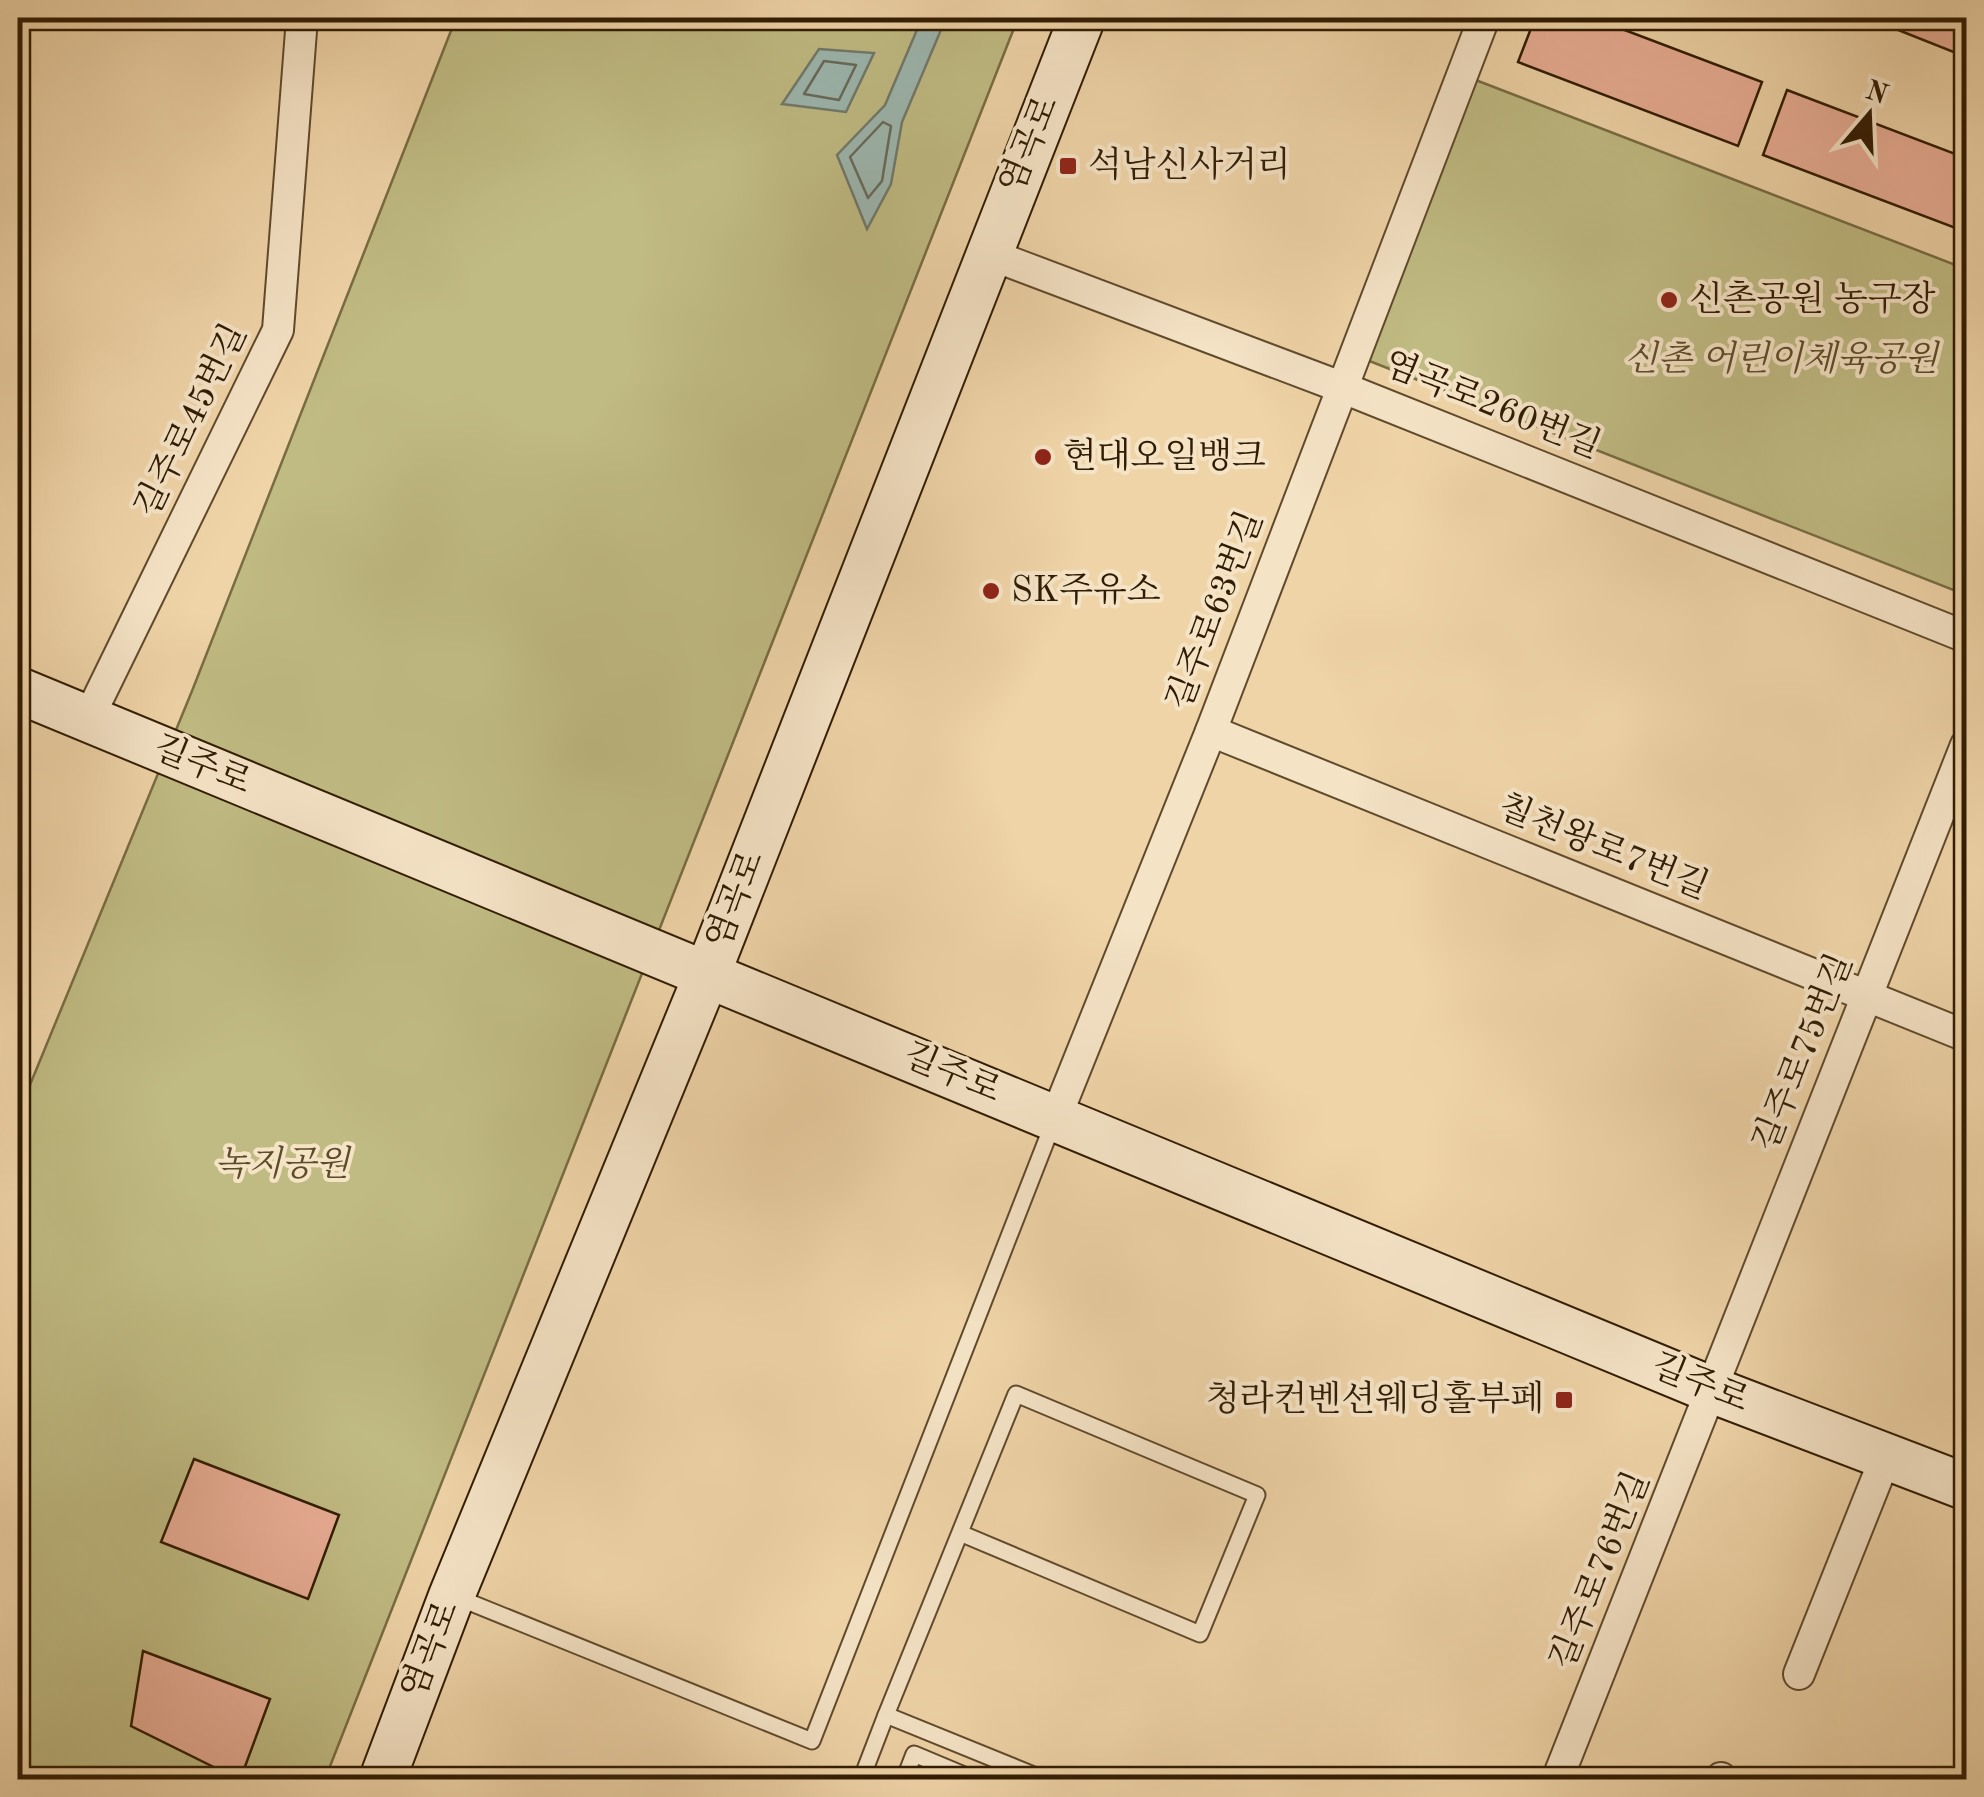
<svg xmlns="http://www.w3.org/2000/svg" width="1984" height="1797" font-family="'Old Standard TT','Noto Serif KR',serif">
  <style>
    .green { fill: #c0bb83; stroke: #786c43; stroke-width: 2.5 }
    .water { fill: #9cb7b0; stroke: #71796b; stroke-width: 2.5 }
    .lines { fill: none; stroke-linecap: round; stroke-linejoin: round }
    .shore { stroke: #666a5a; stroke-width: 2.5 }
    .building { fill: #e8ad95; stroke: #311c03; stroke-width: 2.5 }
    .lane-casing { stroke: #604a2c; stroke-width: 19 }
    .street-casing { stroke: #604a2c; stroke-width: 34 }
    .secondary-casing { stroke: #311c03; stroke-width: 49 }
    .lane { stroke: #f5e3c6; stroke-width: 15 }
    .street { stroke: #f5e3c6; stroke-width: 30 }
    .secondary { stroke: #f5e3c6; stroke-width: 45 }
    .poi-dot { fill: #8f2418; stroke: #f5e3c6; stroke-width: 4 }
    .labels { text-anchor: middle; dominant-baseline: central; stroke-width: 8; stroke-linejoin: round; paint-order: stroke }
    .street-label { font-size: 35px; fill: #311c03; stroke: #f5e3c6 }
    .poi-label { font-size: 35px; fill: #311c03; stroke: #f5e3c6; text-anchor: start }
    .park-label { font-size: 35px; font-style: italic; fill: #5c4c29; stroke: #f5e3c6 }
  </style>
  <rect width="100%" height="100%" fill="#efd4a8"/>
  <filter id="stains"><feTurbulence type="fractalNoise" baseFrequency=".002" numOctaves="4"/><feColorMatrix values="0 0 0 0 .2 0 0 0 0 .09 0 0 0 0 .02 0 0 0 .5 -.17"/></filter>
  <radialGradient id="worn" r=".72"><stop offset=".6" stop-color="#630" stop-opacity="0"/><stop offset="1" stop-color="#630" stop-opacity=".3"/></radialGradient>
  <g class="green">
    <polygon points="456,18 1018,18 325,1779 18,1780 18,1114 192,691"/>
    <polygon points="1460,74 1966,269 1966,595 1354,355"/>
    <polygon points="18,155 29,167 18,252"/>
  </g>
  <g class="water">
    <polygon points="922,18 946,18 902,122 891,184 867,229 837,155 885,105"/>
    <polygon points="819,49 874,53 846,112 782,104"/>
  </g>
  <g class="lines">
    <g class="shore">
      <polygon points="824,61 856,65 839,100 804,94"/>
      <polygon points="883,122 891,126 882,181 868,198 850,157"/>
    </g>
  </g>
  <g class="building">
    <polygon points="1535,18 1593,18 1762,82 1738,146 1518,62"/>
    <polygon points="1868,18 1966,18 1966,57"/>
    <polygon points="1787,90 1966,158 1966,232 1763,155"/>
    <polygon points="194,1459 339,1515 308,1599 161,1542"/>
    <polygon points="143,1651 270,1699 240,1780 131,1726"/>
  </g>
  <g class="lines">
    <g class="lane-casing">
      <g id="lane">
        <polyline points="454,1596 812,1741 1054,1121"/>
        <polyline points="886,1715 1016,1394 1257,1495 1200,1634 960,1533 886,1715"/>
        <polyline points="861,1780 886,1715 1046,1780"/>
        <polyline points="904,1780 914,1754 976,1780"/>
      </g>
    </g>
    <g class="street-casing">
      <g id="street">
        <polyline points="986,253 1341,387 1966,637"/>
        <polyline points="88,719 278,330 302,18"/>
        <polyline points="1211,731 1966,1036"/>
        <polyline points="1056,1117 1211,731 1484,18"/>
        <polyline points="1799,1674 1886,1456"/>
        <polyline points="1557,1780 1966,745"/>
        <polyline points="1720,1780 1721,1778"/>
      </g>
    </g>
    <g class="secondary-casing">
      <g id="secondary">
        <polyline points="18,690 1712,1390 1966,1487"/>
        <polyline points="382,1780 452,1595 708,972 1082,18"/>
      </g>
    </g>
    <use href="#lane" class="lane"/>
    <use href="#street" class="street"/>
    <use href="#secondary" class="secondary"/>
  </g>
  <g class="poi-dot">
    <rect x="1058" y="156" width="20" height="20" rx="5"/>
    <circle cx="1669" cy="300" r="10"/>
    <circle cx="1043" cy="457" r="10"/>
    <circle cx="991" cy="591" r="10"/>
    <rect x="1554" y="1390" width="20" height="20" rx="5"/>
  </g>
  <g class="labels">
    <g class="street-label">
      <text transform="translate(1030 145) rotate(-68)">염곡로</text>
      <text transform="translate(1492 406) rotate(22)">염곡로260번길</text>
      <text transform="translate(192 421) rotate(-64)">길주로45번길</text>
      <text transform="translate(1216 611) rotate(-69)">길주로63번길</text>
      <text transform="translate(202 766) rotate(22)">길주로</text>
      <text transform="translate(1603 848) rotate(22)">칠천왕로7번길</text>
      <text transform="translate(736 900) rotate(-69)">염곡로</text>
      <text transform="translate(1804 1053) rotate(-68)">길주로75번길</text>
      <text transform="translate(952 1074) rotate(23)">길주로</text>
      <text transform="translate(1700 1384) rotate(22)">길주로</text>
      <text transform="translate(1601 1571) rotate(-68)">길주로76번길</text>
      <text transform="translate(431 1650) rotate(-69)">염곡로</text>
    </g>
    <g class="poi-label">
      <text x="1088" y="166">석남신사거리</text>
      <text x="1689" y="300">신촌공원 농구장</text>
      <text x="1063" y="457">현대오일뱅크</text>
      <text x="1011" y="591">SK주유소</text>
      <text x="1544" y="1400" text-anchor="end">청라컨벤션웨딩홀부페</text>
    </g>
    <g class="park-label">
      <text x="1781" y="360">신촌 어린이체육공원</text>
      <text x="282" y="1165">녹지공원</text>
    </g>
  </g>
  <rect width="1984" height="1797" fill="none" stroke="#efd4a8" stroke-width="60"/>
  <rect x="20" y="20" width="1944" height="1757" fill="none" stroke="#311c03" stroke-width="5"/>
  <rect x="30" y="30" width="1924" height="1737" fill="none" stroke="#311c03" stroke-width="2.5"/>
  <g transform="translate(1869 115) rotate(19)" stroke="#f5e3c6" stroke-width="8" paint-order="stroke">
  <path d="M0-8L18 38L0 25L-18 38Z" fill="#311c03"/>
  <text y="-15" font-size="28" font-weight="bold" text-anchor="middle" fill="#311c03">N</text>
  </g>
  <rect width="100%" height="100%" filter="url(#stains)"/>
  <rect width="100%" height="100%" fill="url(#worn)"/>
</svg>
